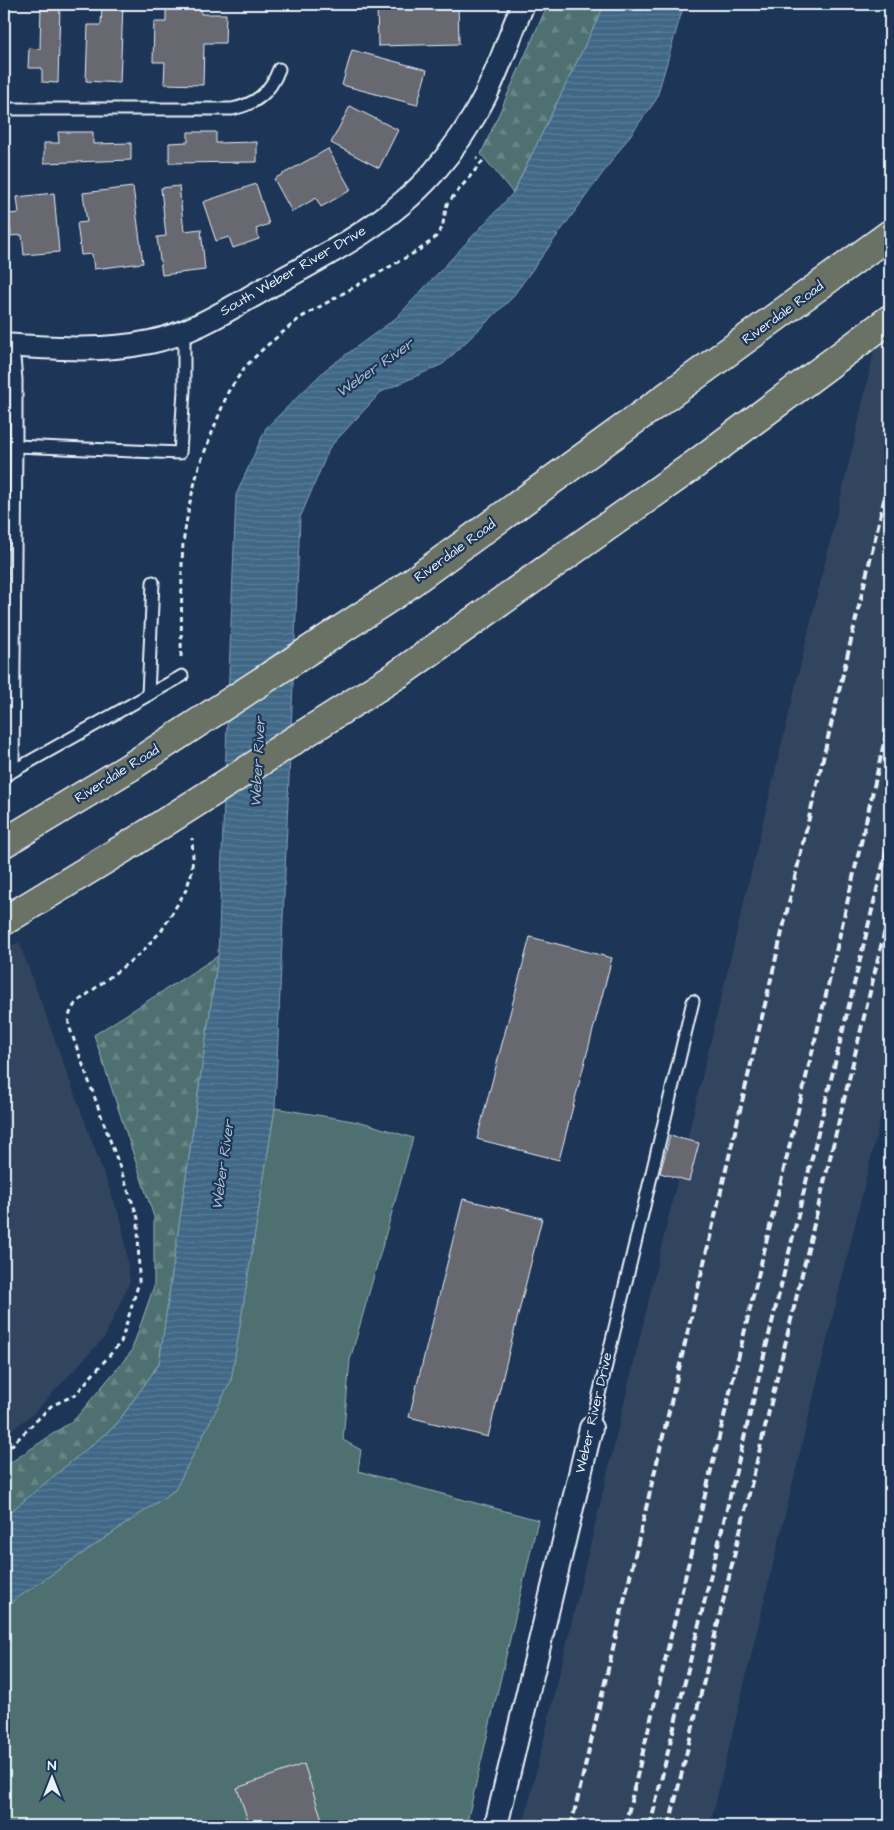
<svg xmlns="http://www.w3.org/2000/svg" width="894" height="1830" font-family="'Architects Daughter',sans-serif">
  <style>
    .built { fill: #33445f }
    .forest { fill: url(#forest-firs); stroke: #9cb0b4 }
    .park { fill: #4f7070; stroke: #9cb0b4 }
    .water { fill: url(#water-rules); stroke: #839fb4 }
    .building { fill: #676771; stroke: #e8f1f8 }
    .lines { fill: none; stroke-linecap: round; stroke-linejoin: round }
    .lane-casing { stroke: #e8f1f8; stroke-width: 15 }
    .street-casing { stroke: #e8f1f8; stroke-width: 26 }
    .primary-casing { stroke: #e8f1f8; stroke-width: 31 }
    .path { stroke: #e8f1f8; stroke-width: 3; stroke-dasharray: 5 4; stroke-linecap: butt }
    .lane { stroke: #1d3557; stroke-width: 11 }
    .street { stroke: #1d3557; stroke-width: 22 }
    .primary { stroke: #6b7165; stroke-width: 28 }
    .rail { stroke: #e8f1f8; stroke-width: 4; stroke-dasharray: 8 4; stroke-linecap: butt }
    .primary-bridge-casing { stroke: #e8f1f8; stroke-width: 31; stroke-linecap: butt }
    .primary-bridge { stroke: #6b7165; stroke-width: 28 }
    .labels { text-anchor: middle; dominant-baseline: central; stroke-width: 4.5; stroke-linejoin: round; paint-order: stroke }
    .street-label { font-size: 14px; fill: #e8f1f8; stroke: #1d3557 }
    .water-label { font-size: 15px; font-style: italic; fill: #adc1d0; stroke: #1d3557 }
  </style>
  <defs>
    <pattern id="forest-firs" width="22" height="20" patternUnits="userSpaceOnUse" patternTransform="scale(1.25)"><rect width="22" height="20" fill="#4f7070"/><path d="M5 1l3.5 6h-7zM16 11l3.5 6h-7z" fill="#688585"/></pattern>
    <pattern id="water-rules" width="6" height="5" patternUnits="userSpaceOnUse" patternTransform="scale(1.25)"><rect width="6" height="5" fill="#3f6886"/><path d="M0 2.5h6" fill="none" stroke="#5b7e98"/></pattern>
  </defs>
  <rect width="100%" height="100%" fill="#1d3557"/>
  <filter id="ink" filterUnits="userSpaceOnUse"><feTurbulence type="fractalNoise" baseFrequency=".02" numOctaves="2"/><feDisplacementMap in="SourceGraphic" scale="10" xChannelSelector="R" yChannelSelector="G"/><feConvolveMatrix kernelMatrix="1 2 1 2 8 2 1 2 1" color-interpolation-filters="sRGB"/></filter>
  <g filter="url(#ink)">
    <g class="built">
      <polygon points="890,252 890,1079 710,1826 523,1826 856,433 874,351"/>
      <polygon points="19,942 122,1223 130,1281 105,1337 34,1413 4,1436 4,949"/>
    </g>
    <g class="forest">
      <polygon points="548,4 605,4 513,193 481,154"/>
      <polygon points="218,956 159,1364 116,1425 4,1517 4,1467 75,1419 131,1352 154,1286 154,1217 94,1035"/>
    </g>
    <polygon class="park" points="275,1108 365,1123 413,1138 350,1360 343,1440 361,1450 358,1471 538,1520 466,1826 4,1826 4,1607 175,1490 231,1380"/>
    <polygon class="water" points="605,4 684,4 656,100 511,299 443,364 381,392 330,447 300,518 275,1108 231,1381 175,1490 4,1607 4,1517 116,1425 159,1364 218,956 236,495 266,428 325,370 396,318 513,193"/>
    <g class="building">
      <polygon points="41,4 60,4 58,83 42,82 42,68 28,68 29,48 40,49"/>
      <polygon points="102,4 123,4 120,83 86,81 88,25 101,25"/>
      <polygon points="166,4 201,4 201,14 226,14 225,43 204,43 203,85 164,84 165,62 153,62 154,22 166,22"/>
      <polygon points="377,4 458,4 459,44 378,46"/>
      <polygon points="352,50 427,70 417,105 342,85"/>
      <polygon points="350,106 398,130 379,168 331,143"/>
      <polygon points="58,132 93,132 93,144 131,143 131,160 44,163 44,143 59,143"/>
      <polygon points="188,132 216,132 216,143 257,142 257,162 169,163 169,143 188,142"/>
      <polygon points="4,136 8,136 7,171 4,170"/>
      <polygon points="328,149 351,190 321,207 316,198 292,212 274,179"/>
      <polygon points="256,184 269,224 256,229 259,239 233,248 229,237 216,241 203,202"/>
      <polygon points="179,186 184,231 201,229 205,270 162,275 157,237 166,236 161,188"/>
      <polygon points="133,187 143,263 94,269 92,254 81,255 77,223 87,222 83,193"/>
      <polygon points="54,193 59,252 24,255 22,235 11,236 9,214 19,213 17,197"/>
      <polygon points="530,937 612,958 559,1160 477,1139"/>
      <polygon points="670,1136 699,1143 689,1181 660,1173"/>
      <polygon points="463,1199 542,1218 488,1437 409,1417"/>
      <polygon points="304,1764 324,1826 250,1826 237,1788"/>
    </g>
    <g class="lines">
      <g class="lane-casing">
        <g id="lane">
          <path d="M4 109H232C256 104 270 93 279 69"/>
          <polyline points="16,446 180,453 184,390 184,332"/>
          <polyline points="148,695 153,582"/>
          <polyline points="13,771 16,446 16,380 13,346"/>
          <polyline points="4,776 182,676"/>
          <polyline points="591,1428 693,1001"/>
        </g>
      </g>
      <g class="street-casing">
        <g id="street">
          <path d="M4 345C53 348 102 352 150 342 194 333 232 307 270 286 327 255 389 223 433 173 452 151 471 124 484 98 499 69 510 35 523 4"/>
          <polyline points="496,1826 591,1428"/>
        </g>
      </g>
      <g class="primary-casing">
        <g id="primary">
          <polyline points="397,593 890,234"/>
          <polyline points="400,673 694,465 890,319"/>
          <polyline points="4,843 130,767"/>
          <polyline points="4,921 134,842"/>
        </g>
      </g>
      <g class="path">
        <polyline points="181,657 182,563 183,543 189,506 199,466 228,392 245,367 264,348 300,318 419,250 434,239 442,228 447,204 482,162 476,158"/>
        <path d="M4 1453 51 1406 75 1395 121 1342 139 1282 138 1218 69 1026C68 1016 70 1011 76 1003L141 953 162 930 186 890 191 875 193 857 192 838"/>
      </g>
      <use href="#lane" class="lane"/>
      <use href="#street" class="street"/>
      <use href="#primary" class="primary"/>
      <g class="rail">
        <polyline points="571,1826 890,475"/>
        <polyline points="625,1826 825,999 890,717"/>
        <polyline points="650,1826 890,836"/>
        <polyline points="669,1826 890,909"/>
      </g>
      <g class="primary-bridge-casing">
        <g id="primary-bridge">
          <polyline points="130,767 397,593"/>
          <polyline points="134,842 400,673"/>
        </g>
      </g>
      <use href="#primary-bridge" class="primary-bridge"/>
    </g>
  </g>
  <g class="labels">
    <g class="street-label">
      <text transform="translate(293 271) rotate(-30)">South Weber River Drive</text>
      <text transform="translate(783 313) rotate(-36)">Riverdale Road</text>
      <text transform="translate(455 551) rotate(-36)">Riverdale Road</text>
      <text transform="translate(117 774) rotate(-32)">Riverdale Road</text>
      <text transform="translate(594 1413) rotate(-77)">Weber River Drive</text>
    </g>
    <g class="water-label">
      <text transform="translate(375 368) rotate(-35)">Weber River</text>
      <text transform="translate(258 762) rotate(-87)">Weber River</text>
      <text transform="translate(223 1165) rotate(-82)">Weber River</text>
    </g>
  </g>
  <rect width="894" height="1830" fill="none" stroke="#1d3557" stroke-width="20"/>
  <rect x="10" y="10" width="874" height="1810" fill="none" stroke="#e8f1f8" stroke-width="2" filter="url(#ink)"/>
  <g transform="translate(52 1778)" stroke="#1d3557" stroke-width="4" paint-order="stroke">
  <path d="M0-4L9 19L0 12L-9 19Z" fill="#e8f1f8"/>
  <text y="-8" font-size="14" font-weight="bold" text-anchor="middle" fill="#e8f1f8">N</text>
  </g>
</svg>
